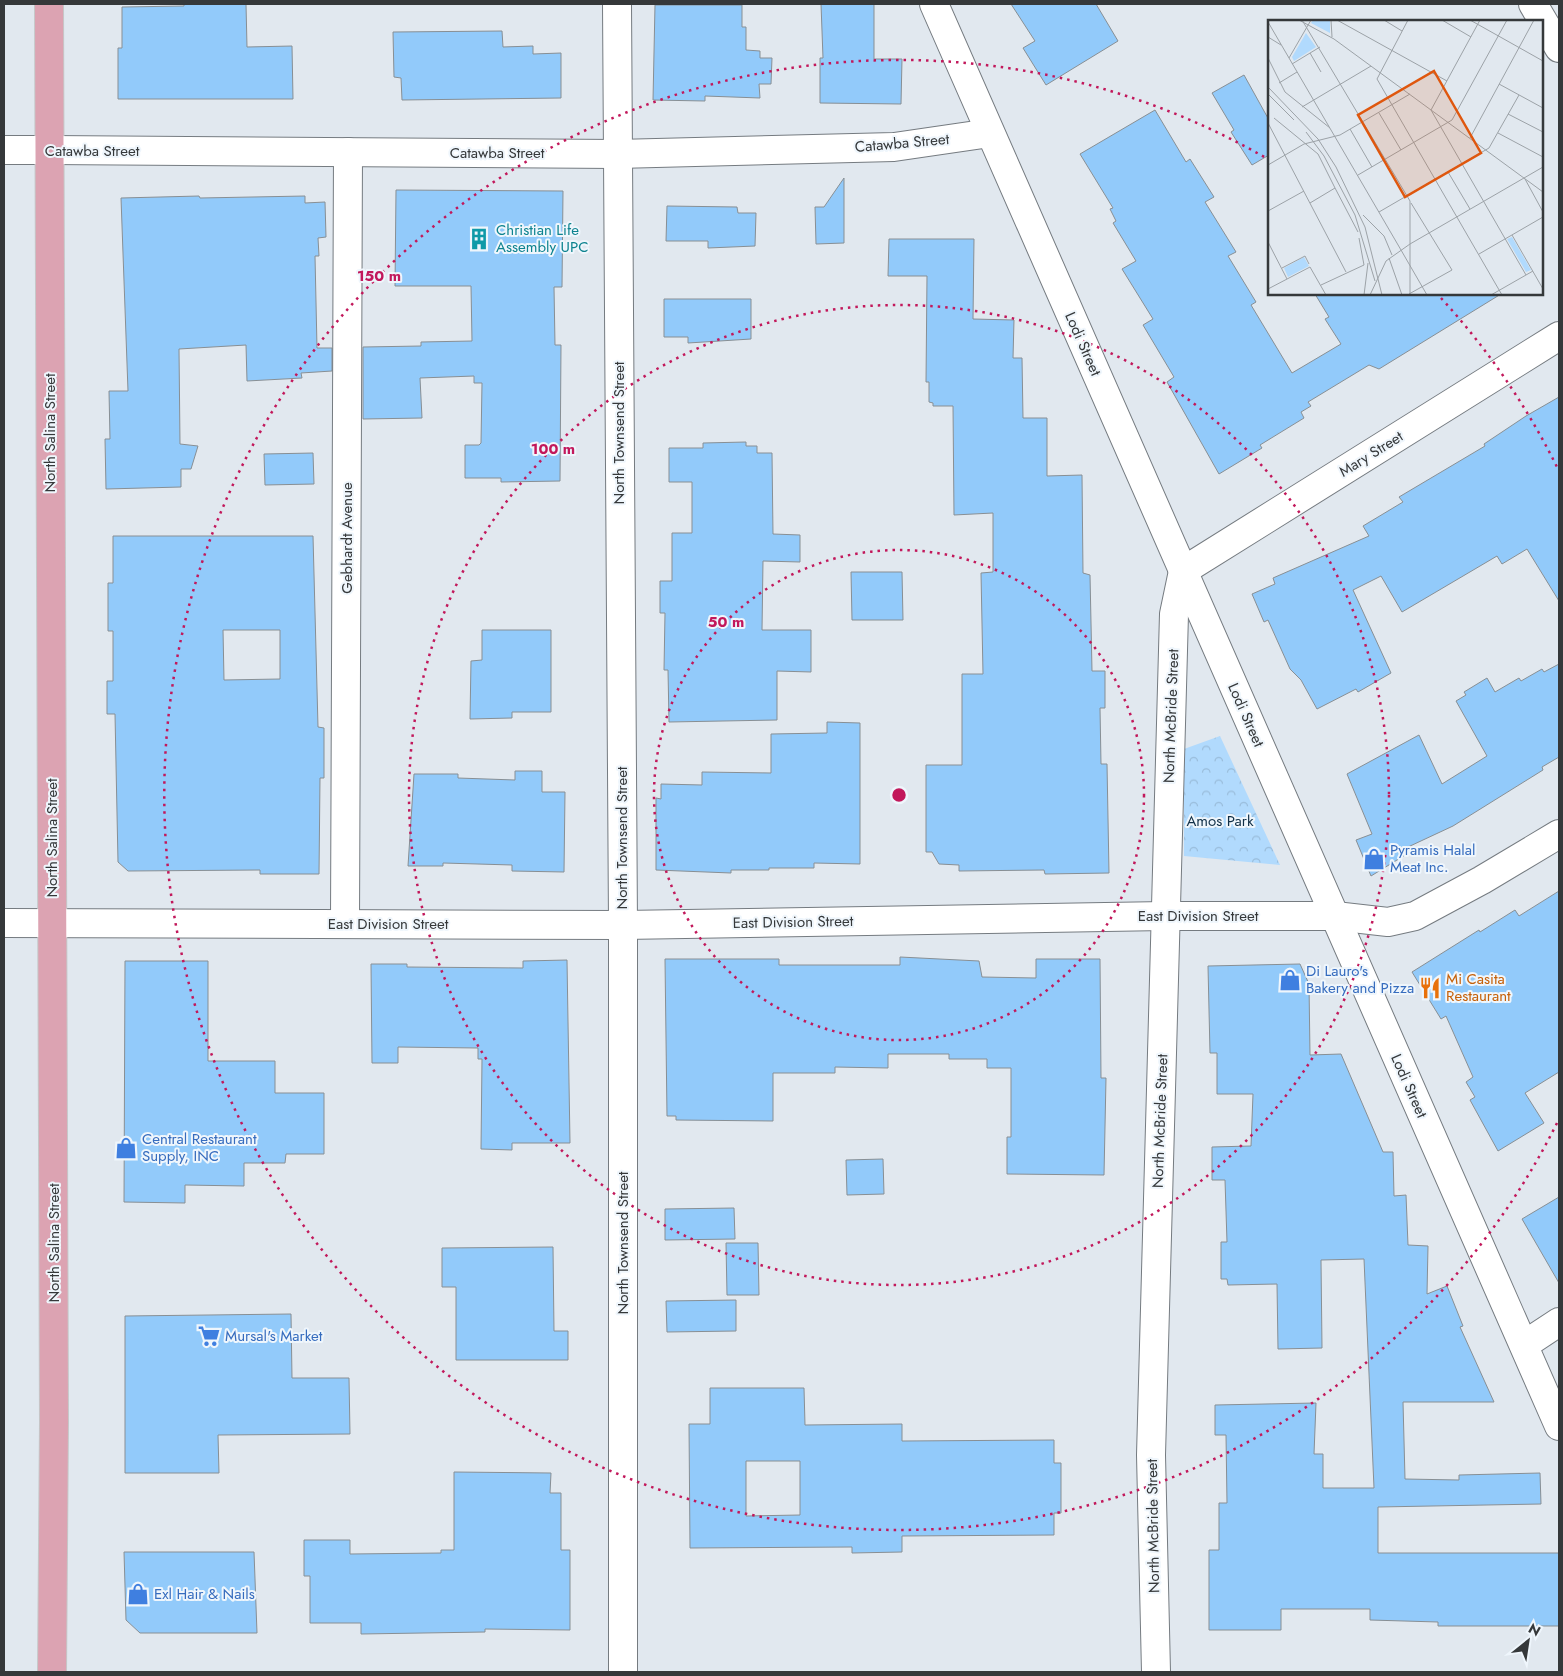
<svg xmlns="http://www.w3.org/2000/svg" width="1563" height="1676" font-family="Jost,sans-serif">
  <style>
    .park { fill: url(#park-crowns) }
    .building { fill: #92cafa; stroke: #888f94; fill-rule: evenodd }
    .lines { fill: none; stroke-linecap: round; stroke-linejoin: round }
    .street-casing { stroke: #757b80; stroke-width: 30 }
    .secondary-casing { stroke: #757b80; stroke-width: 30 }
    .primary-casing { stroke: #c6c7c8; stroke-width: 30 }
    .street { stroke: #fff; stroke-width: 28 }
    .secondary { stroke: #fff; stroke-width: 28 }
    .primary { stroke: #dca3b2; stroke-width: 28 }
    .ring { fill: none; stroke: #c2185b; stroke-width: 2.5; stroke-dasharray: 2.5 5 }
    .labels { text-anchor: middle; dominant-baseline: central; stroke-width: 4; stroke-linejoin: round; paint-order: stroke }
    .street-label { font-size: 15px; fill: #35383a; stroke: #eff6fc }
    .culture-label { font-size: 15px; fill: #0d838f; stroke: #eff6fc; text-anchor: start }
    .park-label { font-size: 15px; fill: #102f47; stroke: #eff6fc }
    .shop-label { font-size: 15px; fill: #366cbe; stroke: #eff6fc; text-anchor: start }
    .food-label { font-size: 15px; fill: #c56008; stroke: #eff6fc; text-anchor: start }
    .inset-road { fill: none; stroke: #9ca2a7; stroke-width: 1 }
    .view { fill: #df570e; fill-opacity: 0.15; stroke: #df570e; stroke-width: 2.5 }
    .inset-edge { fill: none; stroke: #35383a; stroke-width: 2.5 }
    .centre { fill: #c2185b; stroke: #eff6fc; stroke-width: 2.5 }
    .ring-label { font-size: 15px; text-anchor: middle; font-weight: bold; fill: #c2185b; stroke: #eff6fc; stroke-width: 4; stroke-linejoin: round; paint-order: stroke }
  </style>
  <defs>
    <pattern id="park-crowns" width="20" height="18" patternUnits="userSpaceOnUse" patternTransform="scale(1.25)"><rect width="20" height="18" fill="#b1dafd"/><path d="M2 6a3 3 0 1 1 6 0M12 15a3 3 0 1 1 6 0" fill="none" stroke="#99bcda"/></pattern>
  </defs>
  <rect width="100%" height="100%" fill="#e1e8ef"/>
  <polygon class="park" points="1220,736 1280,865 1184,856 1184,749"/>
  <g class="building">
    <polygon points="184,4 246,4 247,47 292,46 293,99 118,99 118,48 122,48 122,7 184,6"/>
    <polygon points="821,4 874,4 874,59 902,59 901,104 820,103 820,58 823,58"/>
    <polygon points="1011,4 1096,4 1118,41 1046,85 1023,48 1035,41"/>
    <polygon points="655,5 742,5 742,27 746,27 746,50 760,51 760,58 772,58 771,84 759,84 760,98 705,96 705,101 653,100"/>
    <polygon points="502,31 503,47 533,46 533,54 561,53 561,98 402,100 401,78 394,77 393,32"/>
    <polygon points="1244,75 1269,120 1269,155 1252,165 1231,132 1234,130 1212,93"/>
    <polygon points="1155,110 1186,162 1190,159 1214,197 1205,202 1236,252 1228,256 1256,302 1251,305 1292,373 1341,344 1325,319 1329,317 1315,294 1501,294 1379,369 1369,365 1308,402 1311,406 1301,412 1304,418 1260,445 1262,448 1219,474 1167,382 1174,377 1143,325 1153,319 1122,269 1136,261 1113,223 1116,221 1110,209 1113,208 1080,154"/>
    <polygon points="844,178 844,243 816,244 815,207 824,207"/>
    <polygon points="396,190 563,191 562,287 554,287 555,345 561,345 560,481 501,482 501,478 465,478 465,445 479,445 481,443 482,383 474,383 474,376 420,378 422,418 363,419 363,347 421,346 421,342 472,341 471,286 395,286"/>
    <polygon points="199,196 200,198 305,196 305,203 325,202 326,237 318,238 319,256 315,256 317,348 332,348 332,371 301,373 302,378 247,381 246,345 179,349 180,444 198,446 191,469 181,469 181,487 106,489 105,439 110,439 109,391 128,391 121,198"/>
    <polygon points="667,206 737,207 738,213 756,213 755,246 708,248 708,241 666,241"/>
    <polygon points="889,239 974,239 973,319 1014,320 1013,358 1022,358 1023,418 1047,418 1047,476 1082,475 1083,573 1090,575 1092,671 1105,671 1105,708 1100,708 1101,764 1107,764 1109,873 1045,874 1044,870 959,871 959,865 939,864 932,852 926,852 926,765 962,765 962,674 983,674 981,573 993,572 993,513 954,515 953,406 933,406 933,403 929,402 929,382 926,382 927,276 888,276"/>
    <polygon points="664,299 751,299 751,339 688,343 688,337 664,337"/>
    <polygon points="1559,397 1559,601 1527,549 1502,564 1497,556 1402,612 1381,576 1353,590 1391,673 1358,692 1356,689 1317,709 1301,680 1290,669 1268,620 1264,622 1252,594 1275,584 1273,578 1369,536 1363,526 1403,502 1399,497 1485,446 1484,444 1526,416"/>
    <polygon points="746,442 746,446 757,446 757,453 772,453 773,534 800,535 800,562 763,561 762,630 811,630 811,672 777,671 777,720 669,722 668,670 664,670 665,613 660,613 660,581 672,581 672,533 692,533 692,482 669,482 669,448 703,448 703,443"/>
    <polygon points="313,453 314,484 265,485 264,454"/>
    <path d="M113 536H313L318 727 324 728V778H320L319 874H260V870L128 871 118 862 115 714H107V681H113V631H108V583H113ZM223 630H280V679L224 680Z"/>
    <polygon points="851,572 902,572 903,620 852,620"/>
    <polygon points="482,630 551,630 551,712 512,712 512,718 470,719 471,661 482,660"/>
    <polygon points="1559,664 1559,757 1542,767 1543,770 1453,826 1408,847 1410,852 1371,876 1356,840 1372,834 1347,774 1419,735 1442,784 1487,756 1456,701 1466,695 1464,692 1487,678 1495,692 1519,678 1521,681 1542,669 1544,672"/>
    <polygon points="827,722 860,723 860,864 814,863 814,868 769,868 769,870 731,870 731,873 656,870 656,798 661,799 661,784 702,785 702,772 771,773 771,734 827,733"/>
    <polygon points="515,771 542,771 542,792 565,792 564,872 512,871 512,865 443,863 443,866 408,866 414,774 458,774 458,778 515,780"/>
    <polygon points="1559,891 1559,1072 1525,1093 1544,1123 1498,1151 1470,1100 1475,1097 1466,1082 1473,1077 1446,1016 1441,1019 1412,972 1479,930 1480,932 1515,910 1519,916"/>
    <polygon points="900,957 979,961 982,977 1036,978 1036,959 1100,959 1101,1078 1106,1078 1104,1175 1007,1174 1007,1137 1011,1137 1011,1068 987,1068 987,1059 949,1059 949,1054 888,1054 888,1068 835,1067 835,1073 773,1073 773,1121 676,1120 676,1116 667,1116 665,959 779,959 779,965 900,965"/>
    <polygon points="567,960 570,1143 512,1143 512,1150 481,1149 482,1059 478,1059 478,1048 398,1047 398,1063 372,1063 371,964 407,964 407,967 523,968 523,961"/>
    <polygon points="125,961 208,961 208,1061 275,1061 275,1093 324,1093 324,1154 286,1154 285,1163 244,1163 244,1186 185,1185 185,1203 124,1202"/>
    <polygon points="1300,964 1309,984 1310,1055 1341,1054 1383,1152 1393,1152 1394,1196 1406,1195 1408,1245 1428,1246 1427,1294 1447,1286 1463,1326 1460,1327 1494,1402 1403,1402 1405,1479 1459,1480 1459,1475 1540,1473 1541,1504 1378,1507 1378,1553 1559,1553 1559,1626 1438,1626 1438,1622 1370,1620 1370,1609 1281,1609 1281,1630 1209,1630 1209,1550 1219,1550 1219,1503 1227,1503 1226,1435 1215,1435 1215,1405 1316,1403 1314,1454 1323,1454 1323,1488 1374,1488 1364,1259 1321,1260 1322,1348 1278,1349 1277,1284 1228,1285 1227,1279 1221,1279 1221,1242 1227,1242 1225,1180 1212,1180 1212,1147 1251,1146 1253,1094 1217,1094 1217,1053 1210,1053 1208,966"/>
    <polygon points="883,1159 884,1194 847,1195 846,1160"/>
    <polygon points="1559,1197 1559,1283 1522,1219"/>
    <polygon points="734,1208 735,1239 665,1240 665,1209"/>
    <polygon points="726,1243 758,1243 759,1295 727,1295"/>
    <polygon points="553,1247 554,1331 568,1331 568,1360 456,1360 456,1287 442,1287 442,1248"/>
    <polygon points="736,1300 736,1331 667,1332 666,1301"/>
    <polygon points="291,1314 292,1378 349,1378 350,1434 218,1435 219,1473 125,1473 125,1316"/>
    <path d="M710 1388H804L805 1425 902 1424V1441L1054 1440V1463H1061V1513H1054V1535L902 1536V1552L852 1553V1547L690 1548 689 1424H710ZM746 1461H800V1515L746 1516Z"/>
    <polygon points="454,1472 551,1473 550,1493 561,1493 561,1550 570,1550 570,1630 485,1629 485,1632 361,1634 361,1623 310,1623 310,1576 304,1576 304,1540 350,1540 350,1554 441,1553 441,1550 454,1550"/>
    <polygon points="124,1552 254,1552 257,1633 140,1633 126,1620"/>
  </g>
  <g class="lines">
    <g class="street-casing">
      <g id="street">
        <polyline points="617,4 623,925 623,1672"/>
        <polyline points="1533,4 1559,48"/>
        <polyline points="50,150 617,154 894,147 990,133"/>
        <polyline points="4,923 623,925 1165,916 1335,916 1388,922 1415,916 1482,880 1559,834"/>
        <polyline points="345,924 348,152"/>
        <polyline points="1524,1345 1559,1322"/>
        <polyline points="1156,1672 1151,1455 1174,614 1183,571 1559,336"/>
      </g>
    </g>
    <g class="secondary-casing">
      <g id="secondary">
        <polyline points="934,4 1559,1426"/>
        <polyline points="4,150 50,150"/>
      </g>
    </g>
    <g class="primary-casing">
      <polyline id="primary" points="49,4 54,1422 52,1672"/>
    </g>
    <use href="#street" class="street"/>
    <use href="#secondary" class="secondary"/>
    <use href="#primary" class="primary"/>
  </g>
  <g class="ring">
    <circle cx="899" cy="795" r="245"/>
    <circle cx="899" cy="795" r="490"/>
    <path d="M1557 1123A735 735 0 1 1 1266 158M1441 298A735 735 0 0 1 1557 467"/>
  </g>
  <defs>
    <g id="building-bare" transform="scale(1.725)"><path d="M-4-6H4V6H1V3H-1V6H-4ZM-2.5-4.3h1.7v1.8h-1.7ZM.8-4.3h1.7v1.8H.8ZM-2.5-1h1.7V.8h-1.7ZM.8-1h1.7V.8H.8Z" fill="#0f9aa8" stroke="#eff6fc" stroke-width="2.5" paint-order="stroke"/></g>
    <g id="shop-bare" transform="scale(1.725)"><path d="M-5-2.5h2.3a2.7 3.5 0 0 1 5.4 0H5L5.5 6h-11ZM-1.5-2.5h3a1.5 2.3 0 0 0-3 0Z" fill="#3f7fe0" stroke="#eff6fc" stroke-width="2.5" paint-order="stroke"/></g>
    <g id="restaurant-bare" transform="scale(1.725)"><path d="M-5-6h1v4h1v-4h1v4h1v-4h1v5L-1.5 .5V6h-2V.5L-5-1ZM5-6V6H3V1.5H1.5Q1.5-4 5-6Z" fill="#e8710a" stroke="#eff6fc" stroke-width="2.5" paint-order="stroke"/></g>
    <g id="supermarket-bare" transform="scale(1.725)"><path d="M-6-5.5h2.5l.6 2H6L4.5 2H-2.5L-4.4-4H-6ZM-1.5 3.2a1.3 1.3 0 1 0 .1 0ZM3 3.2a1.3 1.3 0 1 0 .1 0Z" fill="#3f7fe0" stroke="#eff6fc" stroke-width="2.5" paint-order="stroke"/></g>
  </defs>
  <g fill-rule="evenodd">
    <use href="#building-bare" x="479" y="239"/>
    <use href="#shop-bare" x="1374" y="859"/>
    <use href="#shop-bare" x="1290" y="980"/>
    <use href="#restaurant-bare" x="1430" y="988"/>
    <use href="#shop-bare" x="126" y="1148"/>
    <use href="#supermarket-bare" x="209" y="1336"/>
    <use href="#shop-bare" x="138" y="1594"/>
  </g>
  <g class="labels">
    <g class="street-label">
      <text transform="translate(902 143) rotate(-5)">Catawba Street</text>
      <text x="92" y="151">Catawba Street</text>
      <text x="497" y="153">Catawba Street</text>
      <text transform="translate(1083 344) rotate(66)">Lodi Street</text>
      <text transform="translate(50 433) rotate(-90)">North Salina Street</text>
      <text transform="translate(619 433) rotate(-90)">North Townsend Street</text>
      <text transform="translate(1371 454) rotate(-32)">Mary Street</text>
      <text transform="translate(347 538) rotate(-90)">Gebhardt Avenue</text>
      <text transform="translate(1246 715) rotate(66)">Lodi Street</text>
      <text transform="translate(1171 716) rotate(-88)">North McBride Street</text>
      <text transform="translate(52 838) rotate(-90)">North Salina Street</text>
      <text transform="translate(622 838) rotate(-90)">North Townsend Street</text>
      <text x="1198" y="916">East Division Street</text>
      <text transform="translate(793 922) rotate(-1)">East Division Street</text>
      <text x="388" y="924">East Division Street</text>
      <text transform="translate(1409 1086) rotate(66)">Lodi Street</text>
      <text transform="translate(1160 1121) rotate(-88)">North McBride Street</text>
      <text transform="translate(54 1243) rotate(-90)">North Salina Street</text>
      <text transform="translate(623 1243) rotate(-90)">North Townsend Street</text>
      <text transform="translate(1153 1526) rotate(-91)">North McBride Street</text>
    </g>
    <g class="culture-label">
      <text x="496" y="230">Christian Life<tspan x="496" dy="17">Assembly UPC</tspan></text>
    </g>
    <g class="park-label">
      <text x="1220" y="821">Amos Park</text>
    </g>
    <g class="shop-label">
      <text x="1390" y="850">Pyramis Halal<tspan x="1390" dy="17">Meat Inc.</tspan></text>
      <text x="1306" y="971">Di Lauro's<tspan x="1306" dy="17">Bakery and Pizza</tspan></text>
      <text x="142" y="1139">Central Restaurant<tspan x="142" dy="17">Supply, INC</tspan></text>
      <text x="225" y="1336">Mursal's Market</text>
      <text x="154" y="1594">Exl Hair &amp; Nails</text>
    </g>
    <g class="food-label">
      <text x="1446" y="979">Mi Casita<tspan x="1446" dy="17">Restaurant</tspan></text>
    </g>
  </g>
  <g transform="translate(1268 20)">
    <rect width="275" height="275" fill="#e1e8ef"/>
    <path d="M45 0H62V13L43 3ZM38 13 48 27 26 41 24 37ZM244 217 263 250 258 252 239 219ZM36 237 41 246 20 257 16 248Z" fill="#b1dafd"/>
    <path class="inset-road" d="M31 0 66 19 275 172M34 0 142 181V275M63 0 64 17M69 0 179 61M116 0 134 11M140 0 109 59 234 275M174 0 203 17M202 0 275 41M212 0 163 90 258 255M0 2 133 230M0 17 13 25M42 33 53 52M0 38 17 72 62 108M21 38 43 0M24 44 52 27M11 63 29 52M231 64 275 88M0 67 50 119 68 147 97 207 114 275M0 74 26 100M34 87 103 46M111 93 133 130M240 94 275 112M6 98 50 134 67 168M0 103 78 252M82 109 104 147M38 112 56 136 87 195 107 261M230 113 275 137M202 118 266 0M0 145 36 124 72 115 142 74M180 152 202 189M90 155 184 100 239 0M257 159 275 192M42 183 67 168 90 212M0 191 36 171M111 192 221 128 251 75M95 195 116 216 124 235M244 215 275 269M0 222 19 259M142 224 275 147M133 230 159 275M211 234 275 197M121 238 134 275M14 248 37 236 41 244M53 265 96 245 91 218M0 269 42 247 58 275M141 274 184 250 143 183M96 275 100 243M102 275 118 241 142 224M223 275 265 251"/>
    <path class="view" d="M166 51 213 133 137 177 90 95Z"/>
    <rect width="275" height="275" class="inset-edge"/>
  </g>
  <circle cx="899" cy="795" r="8" class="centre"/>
  <g class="ring-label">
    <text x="379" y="281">150 m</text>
    <text x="553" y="454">100 m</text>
    <text x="726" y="627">50 m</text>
  </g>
  <rect width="1563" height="1676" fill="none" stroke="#35383a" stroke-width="10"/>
  <g transform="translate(1528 1641) rotate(30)" stroke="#eff6fc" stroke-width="4" paint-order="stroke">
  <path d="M0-4L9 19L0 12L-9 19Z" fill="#35383a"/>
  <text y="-8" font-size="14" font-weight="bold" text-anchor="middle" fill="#35383a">N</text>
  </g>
</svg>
